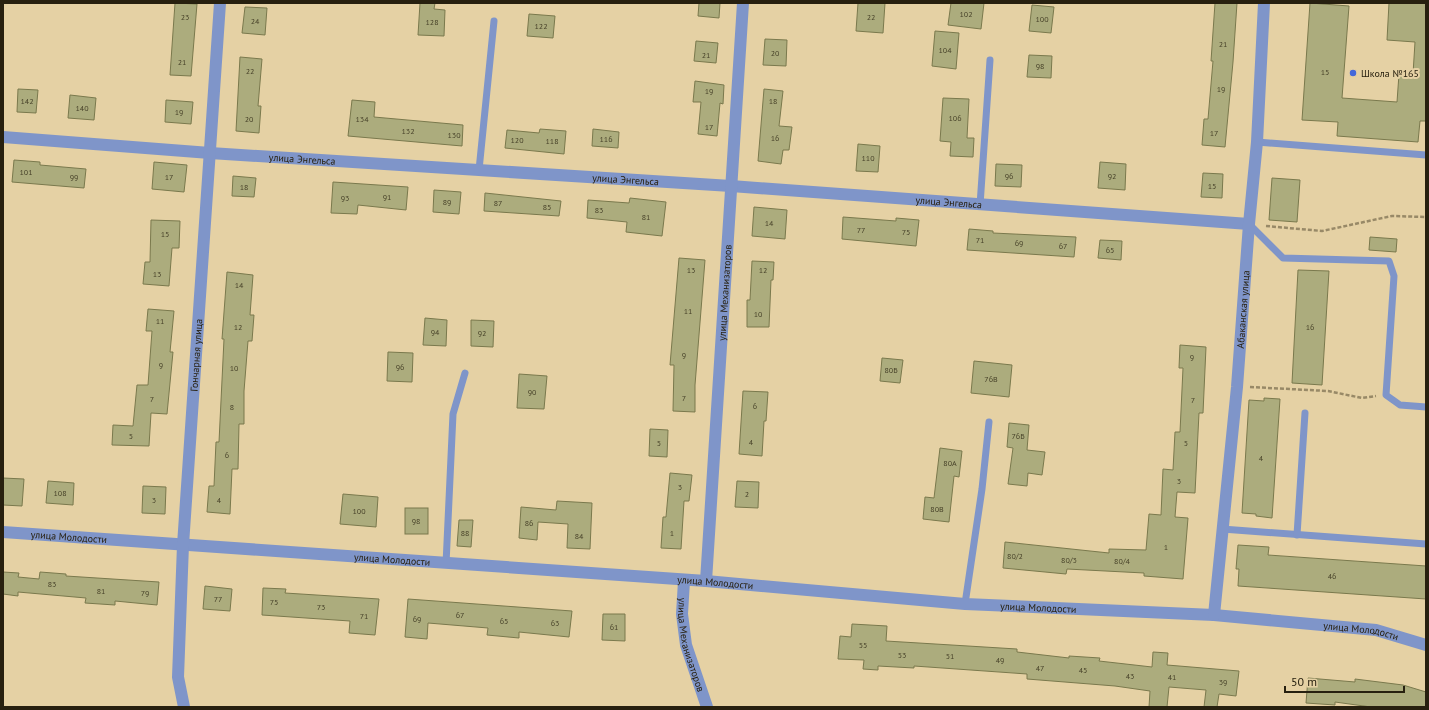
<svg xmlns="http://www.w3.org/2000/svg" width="1429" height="710" font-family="'PT Sans',sans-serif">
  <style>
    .building { fill: #acac7d; stroke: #7a794d }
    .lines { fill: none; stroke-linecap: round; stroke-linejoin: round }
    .path { stroke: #988967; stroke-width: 2.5; stroke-dasharray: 4 2; stroke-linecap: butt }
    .lane { stroke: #7f95c9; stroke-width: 7 }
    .street { stroke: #7f95c9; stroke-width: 12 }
    .poi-dot { fill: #4368da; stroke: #e5d1a4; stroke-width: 1.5 }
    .labels { text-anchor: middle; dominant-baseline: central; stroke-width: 4; stroke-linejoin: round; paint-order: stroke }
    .number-label { font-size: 8px; fill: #48432a }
    .poi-label { font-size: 10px; fill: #27200f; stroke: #e5d1a4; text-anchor: start }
    .street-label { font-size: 10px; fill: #27200f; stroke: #e5d1a4 }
  </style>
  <rect width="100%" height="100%" fill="#e5d1a4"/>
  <g class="building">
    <polygon points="175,3 197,4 191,76 170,75"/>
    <polygon points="420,3 435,3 434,9 445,10 444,36 418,35"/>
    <polygon points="699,3 720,3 719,18 698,16"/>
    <polygon points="858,3 885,3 883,33 856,31"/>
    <polygon points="951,3 984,3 981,29 948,25"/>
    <polygon points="1215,3 1237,3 1233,62 1225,147 1202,145 1204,119 1208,119 1213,61 1211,61"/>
    <polygon points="1310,3 1349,6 1342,98 1397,102 1399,74 1413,74 1415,42 1387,40 1389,3 1426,3 1426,121 1420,121 1418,142 1337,136 1338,122 1302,120"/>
    <polygon points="1032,5 1054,7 1051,33 1029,31"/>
    <polygon points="245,7 267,8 265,35 242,33"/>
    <polygon points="529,14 555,16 553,38 527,36"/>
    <polygon points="935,31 959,33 956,69 932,66"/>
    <polygon points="765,39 787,40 786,66 763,65"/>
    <polygon points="696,41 718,43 716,63 694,61"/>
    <polygon points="1029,55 1052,56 1051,78 1027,77"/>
    <polygon points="240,57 262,59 258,106 261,106 259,133 236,131"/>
    <polygon points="695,81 724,85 723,104 720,103 717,136 698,134 701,102 693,102"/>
    <polygon points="18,89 38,90 36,113 17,112"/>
    <polygon points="764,89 783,91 779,126 792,127 789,150 783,150 781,164 758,161"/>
    <polygon points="70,95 96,98 94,120 68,118"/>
    <polygon points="943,98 969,99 967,138 974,138 973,157 950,156 951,142 940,141"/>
    <polygon points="166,100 193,102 191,124 165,122"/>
    <polygon points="352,100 375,102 374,117 463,125 462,146 348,136"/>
    <polygon points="540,129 566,131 564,154 505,148 507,130 539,133"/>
    <polygon points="593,129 619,132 618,148 592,146"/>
    <polygon points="858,144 880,146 878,172 856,171"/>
    <polygon points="14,160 40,162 40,165 86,169 84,188 12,182"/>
    <polygon points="154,162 187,165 184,192 152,189"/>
    <polygon points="1100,162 1126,164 1125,190 1098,188"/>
    <polygon points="996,164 1022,165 1021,187 995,186"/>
    <polygon points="1203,173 1223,174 1222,198 1201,197"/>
    <polygon points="233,176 256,178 254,197 232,196"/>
    <polygon points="1272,178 1300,180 1297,222 1269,220"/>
    <polygon points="333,182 408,187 406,210 358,205 357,214 331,213"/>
    <polygon points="434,190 461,192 459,214 433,212"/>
    <polygon points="485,193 561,201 559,216 484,211"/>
    <polygon points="630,198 666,202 662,236 626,232 627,222 587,218 588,200 629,203"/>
    <polygon points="754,207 787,210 785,239 752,236"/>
    <polygon points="843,217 896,221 896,218 919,220 916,246 842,239"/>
    <polygon points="151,220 180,221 179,248 172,248 169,286 143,284 145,262 150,262"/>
    <polygon points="969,229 993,231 993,233 1076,237 1074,257 967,250"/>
    <polygon points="1370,237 1397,239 1396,252 1369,250"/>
    <polygon points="1100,240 1122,241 1121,260 1098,258"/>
    <polygon points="679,258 705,260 695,385 695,412 673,411 674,365 670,365"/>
    <polygon points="752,261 774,262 773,280 771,280 769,327 747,327 747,300 750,300"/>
    <polygon points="1298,270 1329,271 1322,385 1292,383"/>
    <polygon points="227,272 253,275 250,315 254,315 252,341 248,341 244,391 244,424 239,424 238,469 232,469 230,514 207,512 209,486 214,486 216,442 219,442 224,339 222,339"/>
    <polygon points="148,309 174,311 170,352 173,352 167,414 151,413 149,446 112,445 113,425 133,426 137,385 148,385 152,331 146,331"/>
    <polygon points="425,318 447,320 446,346 423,345"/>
    <polygon points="471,320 494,321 493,347 471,346"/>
    <polygon points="1180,345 1206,347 1203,413 1199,413 1195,493 1177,492 1175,517 1188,518 1183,579 1144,576 1144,573 1067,569 1066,574 1003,568 1005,542 1109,553 1109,549 1146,550 1149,514 1161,515 1163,469 1173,470 1175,432 1180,432 1183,368 1179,368"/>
    <polygon points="388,352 413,353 412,382 387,381"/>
    <polygon points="882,358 903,360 900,383 880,381"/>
    <polygon points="974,361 1012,365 1009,397 971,393"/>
    <polygon points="519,374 547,376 544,409 517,408"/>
    <polygon points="743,391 768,392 766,421 764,421 762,456 739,454"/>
    <polygon points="1264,398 1280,399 1272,518 1256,516 1256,514 1242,513 1249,400 1264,401"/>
    <polygon points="1009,423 1029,425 1027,450 1045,452 1042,475 1028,473 1027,486 1008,484 1013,448 1007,447"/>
    <polygon points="650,429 668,430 667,457 649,456"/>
    <polygon points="940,448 962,451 959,477 954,476 949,522 923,519 925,497 934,498"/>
    <polygon points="670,473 692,475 689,501 684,501 681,549 661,548 663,517 666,517"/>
    <polygon points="3,478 24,479 22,506 3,505"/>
    <polygon points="48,481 74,483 73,505 46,503"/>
    <polygon points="737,481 759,482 758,508 735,507"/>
    <polygon points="143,486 166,487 165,514 142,513"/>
    <polygon points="343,494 378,497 376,527 340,524"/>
    <polygon points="557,501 592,503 590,549 567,548 568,524 538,522 537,540 519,538 521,507 556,510"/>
    <rect x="405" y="508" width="23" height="26"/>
    <polygon points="459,520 473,520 471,547 457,546"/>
    <polygon points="1238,545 1269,547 1268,555 1426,566 1426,599 1238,586 1239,569 1236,569"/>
    <polygon points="3,572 19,573 18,577 39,579 40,572 66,574 66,576 159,582 157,605 115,601 115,605 85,603 86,598 18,592 18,596 3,594"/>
    <polygon points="205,586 232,589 230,611 203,609"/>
    <polygon points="263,588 286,589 285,593 379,599 375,635 349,633 350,621 262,615"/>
    <polygon points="408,599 572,611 569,637 519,632 519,638 487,635 488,628 428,623 427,639 405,637"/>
    <polygon points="603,614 625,614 625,641 602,640"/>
    <polygon points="852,624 887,626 886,641 1017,649 1017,652 1069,658 1069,656 1100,658 1099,661 1152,667 1153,652 1168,653 1167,665 1239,671 1236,696 1219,694 1217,707 1204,707 1206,690 1169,687 1167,707 1149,707 1150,691 1115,686 1027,679 1027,674 914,666 914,668 878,666 878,670 863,669 864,660 838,659 840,636 851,637"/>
    <polygon points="1308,678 1355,682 1355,679 1403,685 1426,692 1426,707 1371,707 1335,702 1335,705 1306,703"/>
  </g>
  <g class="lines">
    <g class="path">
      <polyline points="1266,226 1322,231 1392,216 1426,217"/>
      <polyline points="1250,387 1328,391 1362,398 1376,396"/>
    </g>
    <g class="lane">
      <polyline points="1257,142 1426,155"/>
      <polyline points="479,170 494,21"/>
      <polyline points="980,205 990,60"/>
      <polyline points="1249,224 1283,258 1389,261 1394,276 1386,395 1400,405 1426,407"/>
      <polyline points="1222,529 1426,544"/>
      <polyline points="1297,535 1305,413"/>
      <polyline points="446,564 453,414 465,373"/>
      <polyline points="965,604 982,489 989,422"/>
    </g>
    <g class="street">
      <path id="s1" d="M3 137 210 153 731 186 1249 224"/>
      <path id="s2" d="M3 532 706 581 965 604 1214 615 1376 630 1426 645"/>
      <path id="s3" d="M684 581 682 614 686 645 707 707"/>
      <path id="s4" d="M706 581 743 3"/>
      <path id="s5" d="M1214 615 1237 387 1249 224 1257 142 1264 3"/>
      <path id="s6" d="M184 707 178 677 183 545 220 3"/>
    </g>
  </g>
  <circle class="poi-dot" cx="1353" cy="73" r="4"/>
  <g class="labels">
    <g class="number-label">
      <text x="966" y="14">102</text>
      <text x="185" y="17">23</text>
      <text x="871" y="17">22</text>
      <text x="1042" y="19">100</text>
      <text x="255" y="21">24</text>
      <text x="432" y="22">128</text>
      <text x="541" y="26">122</text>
      <text x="1223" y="44">21</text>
      <text x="945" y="50">104</text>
      <text x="775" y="53">20</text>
      <text x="706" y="55">21</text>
      <text x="182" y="62">21</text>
      <text x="1040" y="66">98</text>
      <text x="250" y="71">22</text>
      <text x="1325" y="72">15</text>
      <text x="1221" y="89">19</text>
      <text x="709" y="91">19</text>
      <text x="27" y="101">142</text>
      <text x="773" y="101">18</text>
      <text x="82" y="108">140</text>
      <text x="179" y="112">19</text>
      <text x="955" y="118">106</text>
      <text x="249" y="119">20</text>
      <text x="362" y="119">134</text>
      <text x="709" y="127">17</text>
      <text x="408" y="131">132</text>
      <text x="1214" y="133">17</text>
      <text x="454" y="135">130</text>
      <text x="775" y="138">16</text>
      <text x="606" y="139">116</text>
      <text x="517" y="140">120</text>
      <text x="552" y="141">118</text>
      <text x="868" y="158">110</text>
      <text x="26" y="172">101</text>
      <text x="1009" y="176">96</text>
      <text x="1112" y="176">92</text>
      <text x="74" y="177">99</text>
      <text x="169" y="177">17</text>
      <text x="1212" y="186">15</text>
      <text x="244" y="187">18</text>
      <text x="387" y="197">91</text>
      <text x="345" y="198">93</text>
      <text x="447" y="202">89</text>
      <text x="498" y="203">87</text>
      <text x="547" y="207">85</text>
      <text x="599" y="210">83</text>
      <text x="646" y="217">81</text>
      <text x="769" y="223">14</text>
      <text x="861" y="230">77</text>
      <text x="906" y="232">75</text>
      <text x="165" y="234">15</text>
      <text x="980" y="240">71</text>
      <text x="1019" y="243">69</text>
      <text x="1063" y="246">67</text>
      <text x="1110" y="250">65</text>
      <text x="691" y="270">13</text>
      <text x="763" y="270">12</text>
      <text x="157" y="274">13</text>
      <text x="239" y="285">14</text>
      <text x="688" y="311">11</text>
      <text x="758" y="314">10</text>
      <text x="160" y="321">11</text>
      <text x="238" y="327">12</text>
      <text x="1310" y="327">16</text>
      <text x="435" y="332">94</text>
      <text x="482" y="333">92</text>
      <text x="684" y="355">9</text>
      <text x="1192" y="357">9</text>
      <text x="161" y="365">9</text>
      <text x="400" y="367">96</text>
      <text x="234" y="368">10</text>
      <text x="891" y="370">80Б</text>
      <text x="991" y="379">76В</text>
      <text x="532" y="392">90</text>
      <text x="684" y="398">7</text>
      <text x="152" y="399">7</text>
      <text x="1193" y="400">7</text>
      <text x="755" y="406">6</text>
      <text x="232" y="407">8</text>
      <text x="131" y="436">5</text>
      <text x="1018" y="436">76Б</text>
      <text x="751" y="442">4</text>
      <text x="659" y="443">5</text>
      <text x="1186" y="443">5</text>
      <text x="227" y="455">6</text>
      <text x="1261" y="458">4</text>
      <text x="950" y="463">80А</text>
      <text x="1179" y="481">3</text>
      <text x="680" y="487">3</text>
      <text x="60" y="493">108</text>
      <text x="747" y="494">2</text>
      <text x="154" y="500">3</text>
      <text x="219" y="500">4</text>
      <text x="937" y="509">80В</text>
      <text x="359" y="511">100</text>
      <text x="416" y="521">98</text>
      <text x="529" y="523">86</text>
      <text x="465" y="533">88</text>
      <text x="672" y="533">1</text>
      <text x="579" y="536">84</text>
      <text x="1166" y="547">1</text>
      <text x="1015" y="556">80/2</text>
      <text x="1069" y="560">80/3</text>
      <text x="1122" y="561">80/4</text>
      <text x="1332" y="576">46</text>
      <text x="52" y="584">83</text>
      <text x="101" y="591">81</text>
      <text x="145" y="593">79</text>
      <text x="218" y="599">77</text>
      <text x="274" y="602">75</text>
      <text x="321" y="607">73</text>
      <text x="460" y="615">67</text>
      <text x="364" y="616">71</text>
      <text x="417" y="619">69</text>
      <text x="504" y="621">65</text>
      <text x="555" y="623">63</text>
      <text x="614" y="627">61</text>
      <text x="863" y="645">55</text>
      <text x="902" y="655">53</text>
      <text x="950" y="656">51</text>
      <text x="1000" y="660">49</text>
      <text x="1040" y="668">47</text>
      <text x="1083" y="670">45</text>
      <text x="1130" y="676">43</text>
      <text x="1172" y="677">41</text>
      <text x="1223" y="682">39</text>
    </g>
    <g class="poi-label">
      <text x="1361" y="73">Школа №165</text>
    </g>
    <g class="street-label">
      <text stroke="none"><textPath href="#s1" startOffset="300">улица Энгельса</textPath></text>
      <text stroke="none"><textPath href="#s1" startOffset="624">улица Энгельса</textPath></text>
      <text stroke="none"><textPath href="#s1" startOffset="948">улица Энгельса</textPath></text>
      <text stroke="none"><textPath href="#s4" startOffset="289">улица Механизаторов</textPath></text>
      <text stroke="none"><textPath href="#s5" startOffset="307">Абаканская улица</textPath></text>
      <text stroke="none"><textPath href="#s6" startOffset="353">Гончарная улица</textPath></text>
      <text stroke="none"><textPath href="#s2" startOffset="66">улица Молодости</textPath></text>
      <text stroke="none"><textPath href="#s2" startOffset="390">улица Молодости</textPath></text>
      <text stroke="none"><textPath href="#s2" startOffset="714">улица Молодости</textPath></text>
      <text stroke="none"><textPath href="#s2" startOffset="1038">улица Молодости</textPath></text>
      <text stroke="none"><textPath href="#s2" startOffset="1362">улица Молодости</textPath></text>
      <text stroke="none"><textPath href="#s3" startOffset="65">улица Механизаторов</textPath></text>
    </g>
  </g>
  <rect width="1429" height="710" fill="none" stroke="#27200f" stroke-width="8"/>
  <path d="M1285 686v6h119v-6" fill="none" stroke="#27200f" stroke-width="2"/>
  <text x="1291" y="686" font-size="12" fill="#27200f" stroke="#e5d1a4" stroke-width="3" paint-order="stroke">50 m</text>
</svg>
